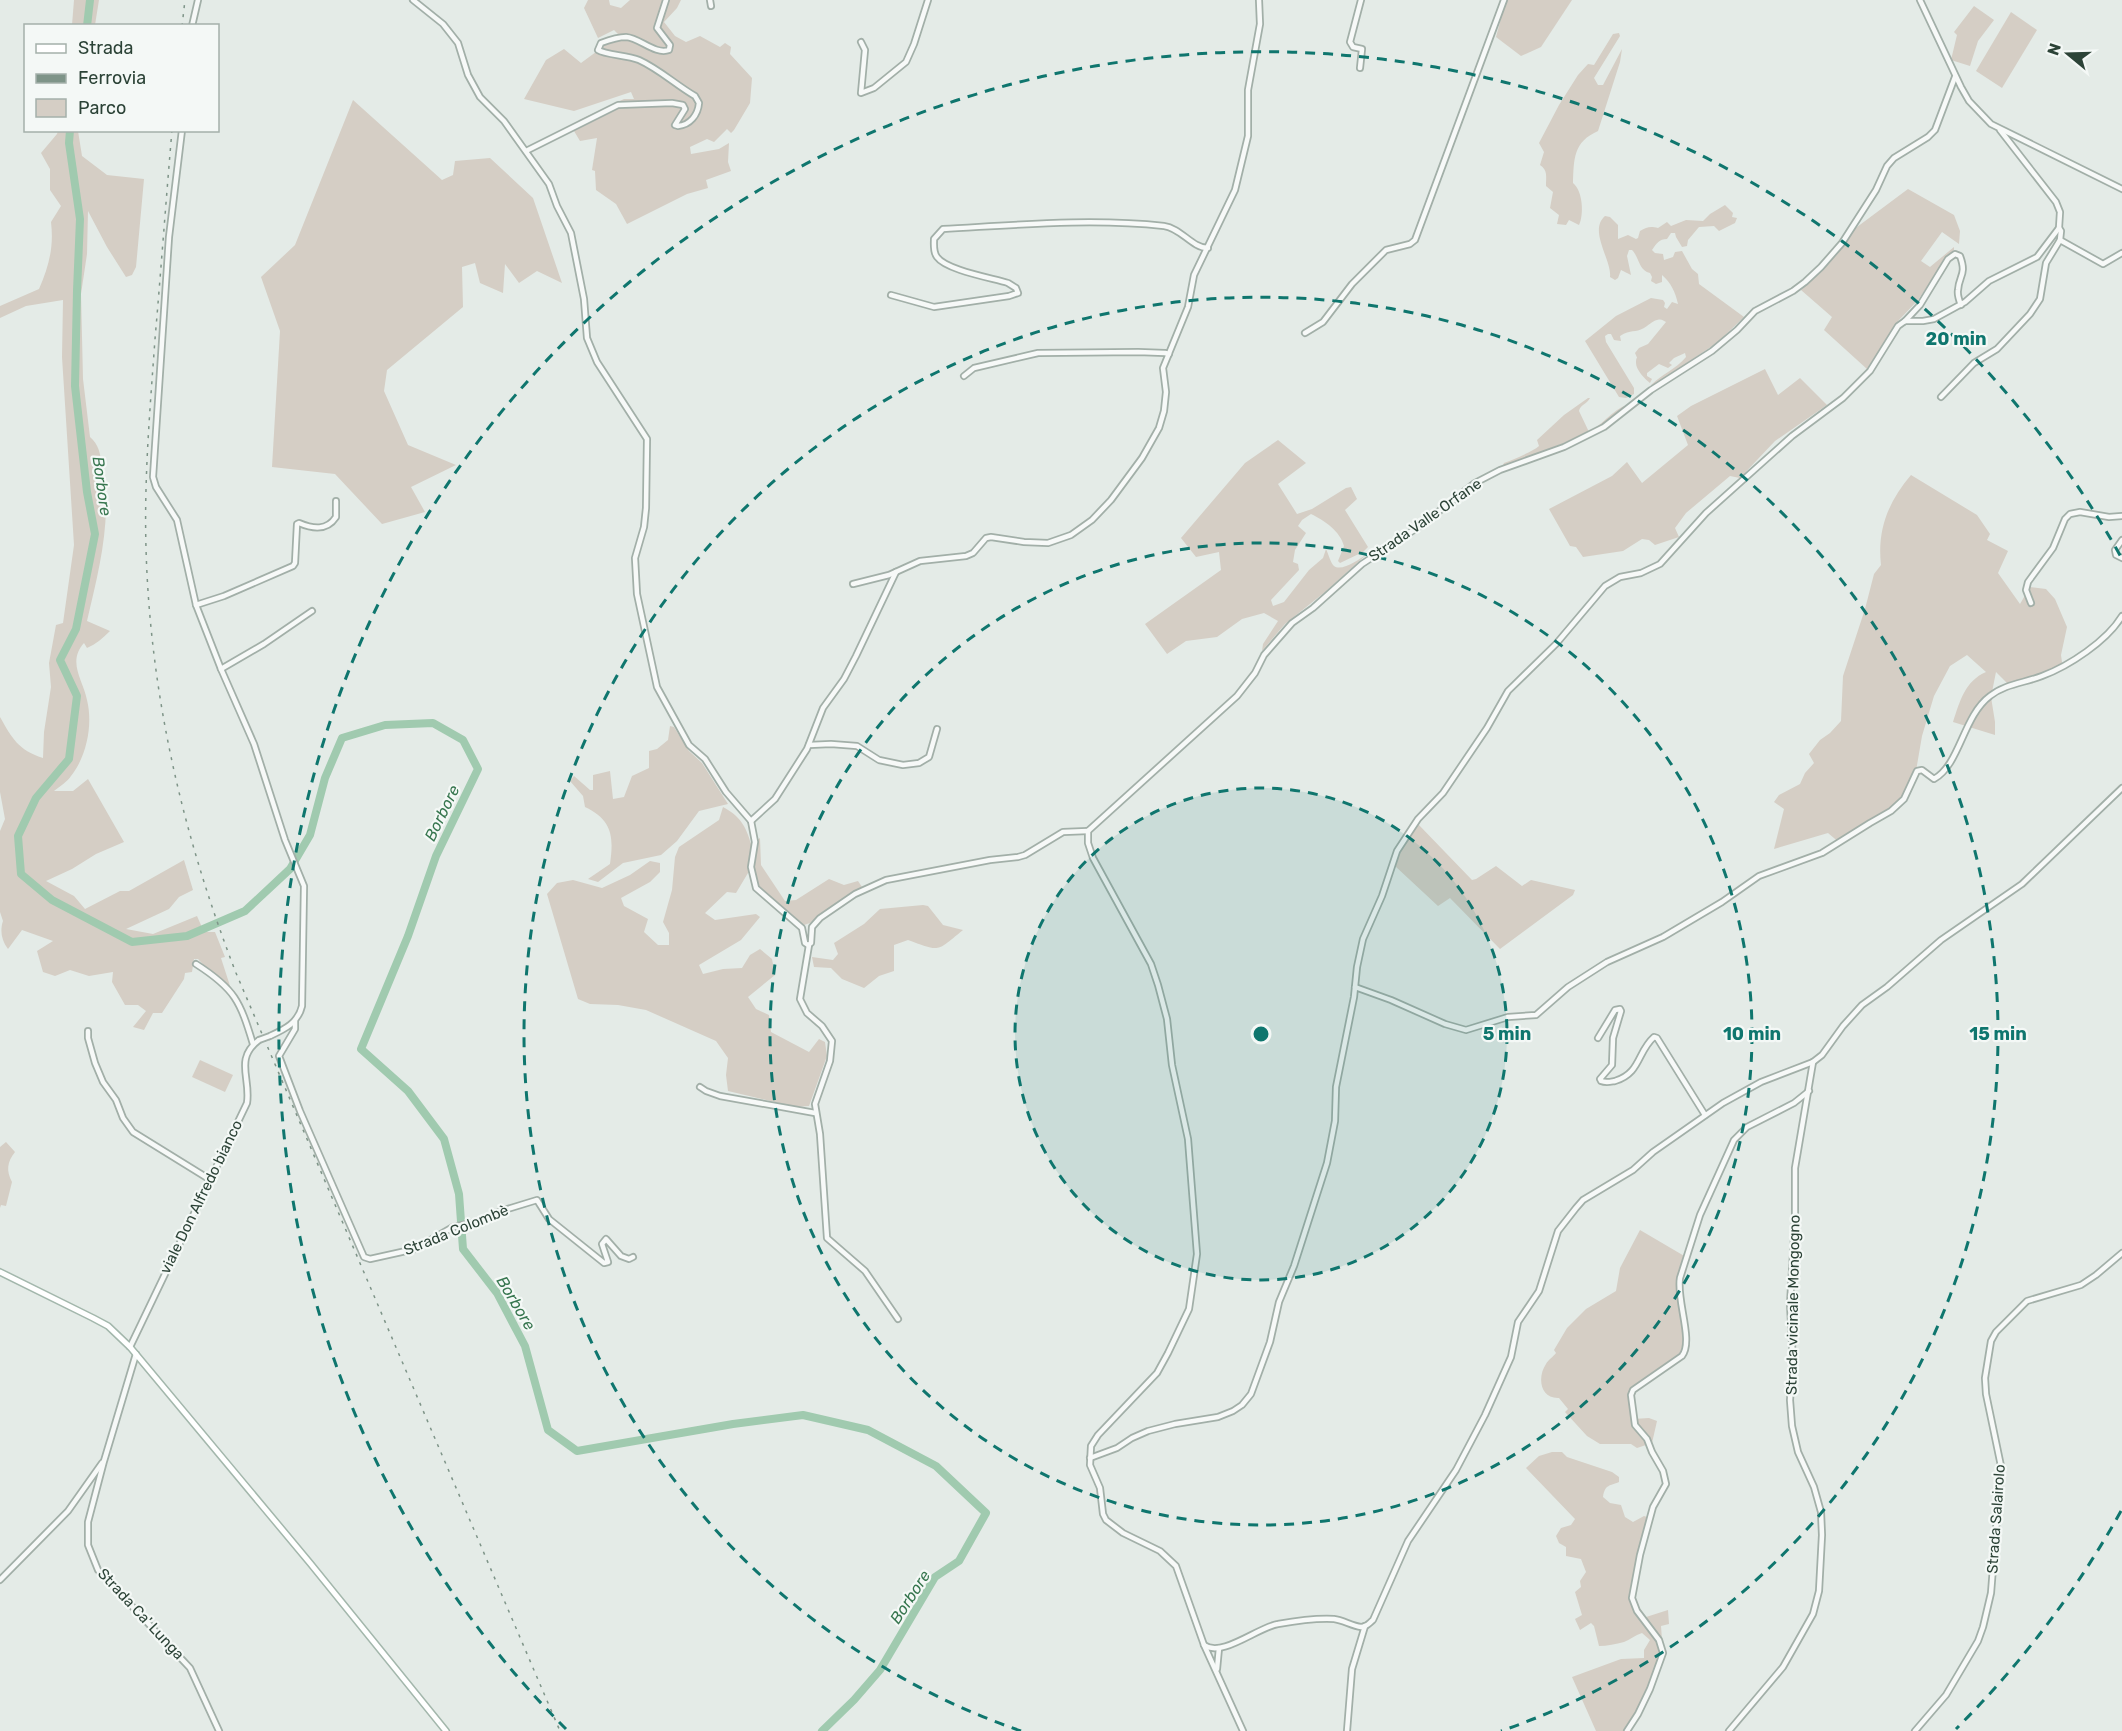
<svg xmlns="http://www.w3.org/2000/svg" width="2122" height="1731" font-family="Rubik,sans-serif">
  <style>
    .green { fill: #d5cec5 }
    .lines { fill: none; stroke-linecap: round; stroke-linejoin: round }
    .river { stroke: #a0caaf; stroke-width: 8 }
    .minor-casing { stroke: #a2afa8; stroke-width: 8 }
    .major-casing { stroke: #a3b7ac; stroke-width: 8 }
    .minor { stroke: #f7f9f8; stroke-width: 4.5 }
    .major { stroke: #fff; stroke-width: 5 }
    .rail { stroke: #7e9488; stroke-width: 1.5; stroke-dasharray: 3 6; stroke-linecap: butt }
    .minor-bridge-casing { stroke: #a2afa8; stroke-width: 8; stroke-linecap: butt }
    .minor-bridge { stroke: #f7f9f8; stroke-width: 4.5 }
    .ring { fill: none; stroke: #0f766e; stroke-width: 3; stroke-dasharray: 10 8 }
    .labels { text-anchor: middle; dominant-baseline: central; stroke-width: 4.5; stroke-linejoin: round; paint-order: stroke }
    .street-label { font-size: 15px; fill: #2c4337; stroke: #f4f8f6 }
    .water-label { font-size: 16px; font-style: italic; fill: #37764f; stroke: #f4f8f6 }
    .centre { fill: #0f766e; stroke: #f4f8f6; stroke-width: 3 }
    .ring-label { font-size: 18px; text-anchor: middle; font-weight: bold; fill: #0f766e; stroke: #f4f8f6; stroke-width: 4.5; stroke-linejoin: round; paint-order: stroke }
  </style>
  <rect width="100%" height="100%" fill="#e4ebe7"/>
  <g class="green">
    <polygon points="74,0 99,0 95,25 72,25"/>
    <polygon points="588,0 609,0 610,5 621,8 630,0 681,0 677,8 664,22 675,36 686,42 700,36 720,47 725,43 731,47 730,54 752,78 750,103 734,130 731,133 727,129 714,142 707,139 690,147 691,154 719,149 729,143 728,162 731,171 706,180 708,188 687,194 627,224 616,204 596,190 595,171 592,170 597,138 580,141 574,131 579,120 624,99 634,99 631,92 574,111 524,99 546,60 564,49 581,63 619,35 614,30 598,38 584,8"/>
    <polygon points="1506,0 1572,0 1541,47 1521,56 1496,37"/>
    <polygon points="1974,6 1994,20 1978,41 1970,66 1951,60 1957,35 1954,32"/>
    <polygon points="2011,12 2037,30 2002,88 1976,71"/>
    <path d="M1619 33 1620 36 1594 78 1598 85H1603L1622 49 1620 62 1598 131C1573 142 1574 159 1573 183 1583 191 1584 215 1579 225L1569 220 1566 225 1557 224 1559 215 1550 208 1553 192 1546 186C1546 177 1548 170 1540 165L1544 152 1539 143 1559 105 1578 75 1588 64 1594 65 1613 34Z"/>
    <polygon points="353,100 442,180 453,175 455,161 490,158 533,198 562,283 537,271 519,283 505,264 503,293 480,283 475,263 462,267 463,307 387,370 384,391 408,445 456,465 411,487 425,512 382,524 335,474 272,467 280,331 261,277 295,245"/>
    <path d="M58 131H78L82 156 107 175 144 179 136 267 132 275 126 277 107 247 88 211 87 254 81 294 83 379 90 437C99 445 100 453 102 465 113 517 99 570 87 621L110 631C103 638 96 644 87 648L84 643C67 662 83 680 87 700 93 724 87 756 71 776 67 782 60 786 54 791H73L88 779 124 842 96 854 72 869 46 881 74 896 85 909 120 891H129L184 860 193 890 179 897 169 909 126 929 153 934 197 916 204 932H215L225 957 221 958 231 989 210 972 198 959H194L192 972 185 973 184 979 162 1013H153L144 1030 133 1027 146 1011 138 1005H125L112 982 113 972 89 976 70 970 55 976 43 972 37 951 53 941 22 930 8 949C1 940 0 930 3 921L0 912V831L5 819 0 792V717C12 738 18 750 43 758L44 732 51 687 49 663 56 625 63 623 74 545 62 357 63 300 26 306 0 318V306L39 289C49 266 54 247 51 222L61 206 50 190V169L41 153 57 134Z"/>
    <polygon points="1908,189 1954,215 1960,231 1959,244 1942,232 1921,261 1930,267 1954,247 1954,250 1948,256 1918,300 1899,320 1867,369 1824,330 1832,317 1801,290 1822,269 1853,230"/>
    <path d="M1725 205 1733 213 1732 217 1737 218 1735 223 1719 231 1714 226 1699 227 1688 240 1687 246 1682 247 1676 237 1675 233H1671L1667 239C1659 239 1657 243 1652 250L1655 253 1663 254 1664 260 1673 257 1675 252 1682 251 1692 269 1698 274 1699 284 1744 317 1718 342 1653 386 1651 385C1662 374 1676 369 1686 357L1685 353 1674 358 1669 363 1672 365 1668 368 1659 364 1647 373V376L1652 379 1650 383C1645 379 1636 370 1636 363 1636 354 1639 362 1635 353L1639 348 1648 344 1666 322C1662 320 1662 319 1657 320 1652 321 1648 326 1644 328 1635 333 1631 329 1620 336L1621 341 1614 340 1611 334H1608L1605 336 1606 342 1634 388V394L1626 398 1619 397 1585 341 1616 316 1651 298 1663 300 1665 303 1664 307 1667 309 1672 302 1678 304C1675 291 1671 283 1662 275V282L1656 284 1651 281 1652 277 1650 273C1639 271 1639 257 1632 250H1629L1627 256 1631 275 1621 270 1618 278 1615 280 1610 277C1612 260 1588 231 1605 216L1610 217 1618 225V239L1628 235 1636 239 1638 238 1640 231C1647 227 1650 226 1658 228L1667 222 1671 226 1686 220 1703 221 1710 214Z"/>
    <polygon points="1765,369 1778,395 1800,378 1827,405 1775,441 1740,478 1730,476 1686,513 1675,528 1679,537 1655,545 1649,540 1642,539 1623,551 1583,557 1576,547 1570,546 1549,509 1612,476 1627,462 1642,483 1688,445 1677,416 1691,406"/>
    <path d="M1588 398H1590C1587 404 1580 405 1579 411L1589 432C1601 426 1619 404 1629 405L1590 433 1502 467 1504 463C1514 459 1532 452 1539 446L1537 440 1564 415Z"/>
    <path d="M1278 440 1306 463 1278 484 1297 514 1312 509 1346 488 1351 487 1357 499 1345 510 1368 547 1363 552 1340 563 1338 561 1344 546C1340 531 1325 521 1311 514L1302 520 1298 526 1306 533 1295 550 1293 562 1298 564 1299 570 1271 600 1273 606 1284 602 1309 570 1323 558 1326 549C1328 553 1331 564 1334 566 1342 572 1359 559 1366 555L1325 592 1285 624 1262 651 1263 644 1278 621 1264 613 1242 619 1217 637 1186 641 1167 654 1145 624 1221 570 1219 552 1196 557 1181 538 1245 463Z"/>
    <path d="M1911 475 1977 515 1990 534 1987 540 2008 551 1998 573 2020 604 2030 587 2046 589 2055 599 2067 627 2061 655 2063 669 2043 679 2010 686 1996 672 1991 697 1995 722V735L1953 722C1960 701 1965 681 1986 672L1967 655 1950 666 1934 696 1922 736 1916 771 1901 800 1891 810 1863 825 1841 844 1828 833 1774 849 1784 809 1774 802 1779 795 1800 784 1805 773 1814 763 1809 754 1820 740 1830 733 1841 721 1843 676 1865 609 1874 574 1881 565C1877 530 1888 502 1911 475Z"/>
    <path d="M670 726 674 727 689 751 702 763 728 804 699 811 677 841 661 855 623 863 598 882 588 879 610 864C614 836 612 820 585 807L583 796 570 781 574 776 590 790H593V775L610 771 613 799 624 797 632 776 649 768V751L657 749 668 740Z"/>
    <path d="M723 807C740 816 746 826 751 844L760 838 761 865 785 901 796 900 829 879 844 885 858 881 862 887 835 904 810 923 804 925 777 905 758 885 755 870 748 873 736 893 727 892 705 913 715 920 756 914 760 917 741 940 699 965 703 974 723 969 742 968 750 955 760 949 772 959 775 975 748 997 756 1009 769 1015 771 1032 809 1052 819 1039 825 1042 827 1056 809 1106 796 1107 728 1091 726 1075 728 1058 716 1041 646 1010 618 1005 590 1004 578 999 547 894 557 883 573 880 602 888 630 875 650 861 660 863V872L650 882 621 898 624 906 648 919 644 932 658 945H669V933L663 922 672 890 675 857 679 847 719 820Z"/>
    <polygon points="1418,824 1472,880 1476,879 1496,866 1522,886 1531,880 1575,890 1573,895 1500,949 1450,898 1438,906 1395,866 1398,854"/>
    <path d="M923 905 928 906 943 925 963 930C936 952 941 952 908 940L894 945V971L879 976 864 988 842 979 831 968 814 967 812 957 833 960 838 954 834 943 864 924 880 909Z"/>
    <polygon points="200,1060 233,1075 225,1092 192,1077"/>
    <path d="M6 1142 15 1152C7 1162 6 1171 12 1182L6 1206 1 1205 0 1208V1147Z"/>
    <path d="M1640 1230 1686 1257 1680 1278 1686 1350 1633 1390V1419L1649 1418 1657 1421 1652 1443 1637 1448 1631 1444H1600L1587 1436 1565 1412 1568 1409 1559 1398C1540 1399 1537 1377 1546 1364 1548 1360 1553 1357 1556 1353L1554 1350 1567 1328 1586 1309 1616 1291 1620 1268Z"/>
    <path d="M1552 1452H1562L1567 1457 1612 1472 1619 1477V1482C1610 1486 1605 1484 1603 1497L1610 1503 1621 1505 1625 1517 1633 1522 1644 1516 1650 1518 1632 1598 1643 1618 1668 1610 1669 1624 1661 1626 1663 1653 1650 1689 1627 1731H1596L1572 1677 1621 1659 1644 1658V1650L1650 1640 1642 1633C1635 1635 1630 1640 1624 1642 1616 1644 1607 1646 1599 1646L1594 1626 1591 1623 1580 1630 1575 1619 1582 1615 1575 1592 1581 1587 1580 1581 1586 1572 1581 1559 1566 1556V1547L1559 1543 1556 1536 1561 1528 1571 1525 1575 1519 1526 1468 1539 1456Z"/>
  </g>
  <g class="lines">
    <g class="river">
      <polyline points="87,26 90,0"/>
      <polyline points="70,130 69,143 80,219 77,291 75,386 87,492 95,534 76,629 60,660 77,696 69,759 36,798 18,836 21,874 52,900 132,942 187,936 245,911 290,869 310,835 325,778 342,738 385,725 433,723 463,740 478,769 436,856 408,936 361,1049 408,1091 444,1139 459,1194 463,1249 497,1293 525,1346 548,1430 577,1451 733,1424 803,1415 868,1430 936,1466 986,1513 959,1561 935,1577 880,1670 854,1700 822,1731"/>
    </g>
    <g class="minor-casing">
      <g id="minor">
        <polyline points="413,0 443,24 458,43 468,75 480,97 504,121 549,184 557,206 571,233 584,299 587,338 597,362 647,439 646,508 644,527 635,558 637,594 657,687 689,745 705,759 726,792 751,821 755,842 751,867 756,888 802,928 805,943 808,945 811,943 812,927 820,918 855,894 886,880 990,860 1018,857 1025,855 1063,832 1088,831"/>
        <polyline points="710,0 711,6"/>
        <polyline points="1920,0 1961,87 1969,101 1991,124 2122,189"/>
        <polyline points="192,26 198,0"/>
        <polyline points="861,42 865,50 861,93 874,88 906,62 914,44 928,0"/>
        <polyline points="1360,68 1362,49 1353,47 1350,42 1361,0"/>
        <path d="M182 130 169 237 153 477 156 487 177 520 196 605 221 669 254 744 285 840 304 886 302 1006C298 1023 285 1029 270 1036"/>
        <path d="M526 151 618 105 672 103 683 105 685 109 675 125 678 126C690 125 698 115 699 103L695 96C676 85 659 69 639 60 627 55 606 55 598 50L601 43C609 40 617 37 626 37 640 38 655 55 669 50L670 45 657 28 666 0"/>
        <polyline points="2060,240 2103,264 2122,253"/>
        <path d="M891 295 934 307 1009 296 1018 293 1016 288 1008 283C992 278 946 270 937 257 933 252 934 245 934 239L943 229C1016 225 1090 218 1164 226 1181 228 1192 248 1208 248"/>
        <path d="M1905 321 1920 305 1948 259 1955 254 1960 256C1967 275 1959 275 1958 290 1957 295 1959 300 1961 305"/>
        <polyline points="1305,333 1323,322 1352,284 1386,250 1410,244 1415,240 1504,0"/>
        <polyline points="964,376 974,368 1038,353 1138,352 1165,353 1169,354"/>
        <polyline points="1941,397 1974,363 1997,349 2030,314 2040,299 2046,263 2060,240 2061,231 2059,228"/>
        <polyline points="2122,540 2115,550 2116,555 2122,558"/>
        <polyline points="853,584 889,575 920,561 966,556 973,553 986,538 991,537 1024,542 1048,543 1071,535 1092,520 1111,500 1142,458 1159,428 1164,411 1166,392 1163,368 1188,307 1194,275 1235,190 1248,136 1248,90 1260,24 1259,0"/>
        <polyline points="2031,603 2026,590 2028,582 2053,548 2065,519 2070,514 2080,512 2109,517 2122,516"/>
        <path d="M196 605 224 596 293 566 295 563 297 524 299 523C313 529 327 531 336 517V501"/>
        <polyline points="221,669 264,644 312,611"/>
        <polyline points="809,745 831,744 857,746 879,760 903,765 919,763 929,757 937,729"/>
        <polyline points="751,821 775,799 807,749 823,708 844,679 856,656 896,572"/>
        <polyline points="1088,831 1237,696 1255,673 1264,655 1292,623 1313,608 1362,564 1420,526 1475,483 1500,470 1564,447 1604,427 1651,390 1712,351 1737,330 1755,311 1793,291 1805,282 1821,267 1842,243 1876,190 1887,166 1894,158 1928,137 1935,130 1955,77"/>
        <polyline points="1088,831 1088,843 1093,858 1151,964 1158,985 1167,1019 1172,1065 1188,1139 1197,1254 1189,1309 1168,1353 1157,1373 1098,1435 1091,1446 1090,1465 1100,1488 1103,1514 1106,1520 1123,1533 1160,1551 1176,1566 1204,1645 1243,1731"/>
        <polyline points="809,945 800,999 807,1013 822,1026 832,1041 830,1061 815,1104 820,1134 827,1238 865,1271 898,1319"/>
        <path d="M196 964C235 989 240 1001 253 1044"/>
        <path d="M1355 987 1391 1000 1445 1024 1466 1030 1508 1017 1536 1015 1568 987 1607 962 1663 937 1722 902 1759 876 1822 853 1870 823 1891 811 1904 799 1917 771 1922 770 1934 779C1960 765 1963 716 1990 696 2005 684 2024 683 2042 676 2069 666 2107 641 2122 616"/>
        <polyline points="295,1021 295,1029 279,1056 300,1111 364,1257 370,1259 415,1249 453,1227 481,1221 498,1212 537,1200 549,1219 604,1263 608,1262 602,1244 606,1239 621,1256 629,1259 633,1257"/>
        <polyline points="88,1031 88,1038 95,1063 103,1082 116,1100 123,1118 133,1132 209,1179"/>
        <path d="M1598 1038 1615 1010 1620 1009 1621 1011 1613 1038 1612 1065 1600 1079 1601 1081C1606 1083 1609 1082 1615 1081 1641 1073 1637 1052 1654 1037L1657 1038 1705 1115"/>
        <polyline points="700,1087 706,1091 720,1096 815,1113"/>
        <path d="M130 1347 247 1103C251 1078 234 1059 259 1040"/>
        <polyline points="136,1354 104,1461 88,1522 88,1545 98,1570 190,1668 219,1731"/>
        <polyline points="1090,1458 1117,1448 1132,1438 1148,1431 1175,1424 1218,1417 1233,1411 1242,1405 1251,1394 1270,1342 1279,1302 1294,1266 1327,1163 1335,1121 1336,1087 1354,997 1357,967 1363,939 1382,896 1397,851 1418,819 1443,793 1487,728 1508,691 1556,644 1605,586 1620,577 1641,573 1660,564 1706,513 1792,436 1843,398 1870,371 1898,326 1905,321 1923,321 1934,319 1965,302 1989,281 2037,257 2059,228 2060,212 2056,202 2000,130"/>
        <polyline points="0,1580 68,1511 102,1463"/>
        <path d="M1204 1645C1222 1658 1258 1627 1278 1624 1295 1621 1317 1618 1334 1619 1343 1620 1352 1626 1361 1627 1367 1627 1369 1623 1373 1620L1408 1541 1456 1470 1485 1415 1511 1357 1518 1322 1539 1291 1558 1231 1576 1208 1583 1200 1633 1170 1653 1152 1723 1103 1761 1082 1813 1062 1822 1055 1843 1026 1862 1005 1887 987 1941 940 2022 884 2122 788"/>
        <polyline points="1217,1669 1219,1648"/>
        <polyline points="1347,1731 1352,1669 1365,1626"/>
        <path d="M1627 1731 1638 1714 1650 1689 1663 1653 1659 1640 1637 1611 1632 1598 1640 1555 1653 1507 1666 1484 1663 1471 1652 1452 1647 1439 1635 1425 1631 1395 1633 1390 1682 1356C1694 1341 1676 1300 1680 1278L1700 1215 1734 1140 1747 1127 1794 1103 1809 1091"/>
        <polyline points="1729,1731 1783,1667 1813,1614 1819,1591 1822,1535 1821,1512 1814,1487 1798,1452 1792,1426 1790,1400 1793,1362 1790,1304 1795,1220 1795,1168 1813,1062"/>
        <polyline points="1915,1731 1946,1695 1978,1641 1983,1627 1991,1593 2001,1466 1986,1394 1985,1378 1991,1341 1996,1332 2027,1301 2081,1285 2096,1275 2122,1253"/>
      </g>
    </g>
    <g class="major-casing">
      <polyline id="major" points="0,1272 93,1318 108,1326 130,1347 310,1563 446,1731"/>
    </g>
    <use href="#minor" class="minor"/>
    <use href="#major" class="major"/>
    <g class="rail">
      <polyline points="182,26 185,0"/>
      <path d="M172 130C166 200 161 270 155 339 150 409 144 478 146 548 150 695 183 836 236 973L560 1731"/>
    </g>
    <g class="minor-bridge-casing">
      <polyline id="minor-bridge" points="259,1040 270,1036"/>
    </g>
    <use href="#minor-bridge" class="minor-bridge"/>
  </g>
  <circle cx="1261" cy="1034" r="246" fill="#0f766e" fill-opacity=".12"/>
  <g class="ring">
    <circle cx="1261" cy="1034" r="246"/>
    <circle cx="1261" cy="1034" r="491"/>
    <path d="M1021 1731A737 737 0 1 1 1501 1731"/>
    <path d="M2121 1511A983 983 0 0 1 1956 1729M566 1729A983 983 0 1 1 2121 557"/>
  </g>
  <g class="labels">
    <g class="street-label">
      <text transform="translate(1425 520) rotate(-35)">Strada Valle Orfane</text>
      <text transform="translate(201 1197) rotate(-64)">viale Don Alfredo bianco</text>
      <text transform="translate(456 1230) rotate(-22)">Strada Colombè</text>
      <text transform="translate(1793 1305) rotate(-89)">Strada vicinale Mongogno</text>
      <text transform="translate(1996 1519) rotate(-86)">Strada Salairolo</text>
      <text transform="translate(141 1614) rotate(47)">Strada Ca' Lunga</text>
    </g>
    <g class="water-label">
      <text transform="translate(102 486) rotate(82)">Borbore</text>
      <text transform="translate(442 813) rotate(-64)">Borbore</text>
      <text transform="translate(516 1303) rotate(59)">Borbore</text>
      <text transform="translate(910 1597) rotate(-57)">Borbore</text>
    </g>
  </g>
  <circle cx="1261" cy="1034" r="9" class="centre"/>
  <g class="ring-label">
    <text x="1956" y="345">20 min</text>
    <text x="1507" y="1040">5 min</text>
    <text x="1752" y="1040">10 min</text>
    <text x="1998" y="1040">15 min</text>
  </g>
  <rect x="24" y="24" width="195" height="108" fill="#f4f8f6" stroke="#a4b0aa" stroke-width="1.5"/>
  <rect x="36" y="44" width="30" height="9" fill="#ffffff" stroke="#a4b0aa" stroke-width="1.5"/>
  <text x="78" y="54" font-size="18" fill="#2c4337">Strada</text>
  <rect x="36" y="74" width="30" height="9" fill="#7e9488" stroke="#a4b0aa" stroke-width="1.5"/>
  <text x="78" y="84" font-size="18" fill="#2c4337">Ferrovia</text>
  <rect x="36" y="99" width="30" height="18" fill="#d5cec5" stroke="#a4b0aa" stroke-width="1.5"/>
  <text x="78" y="114" font-size="18" fill="#2c4337">Parco</text>
  <g transform="translate(2068 54) rotate(289)" stroke="#f4f8f6" stroke-width="4.5" paint-order="stroke">
  <path d="M0-4.5L10 22L0 15L-10 22Z" fill="#2c4337"/>
  <text y="-9" font-size="16" font-weight="bold" text-anchor="middle" fill="#2c4337">N</text>
  </g>
</svg>
